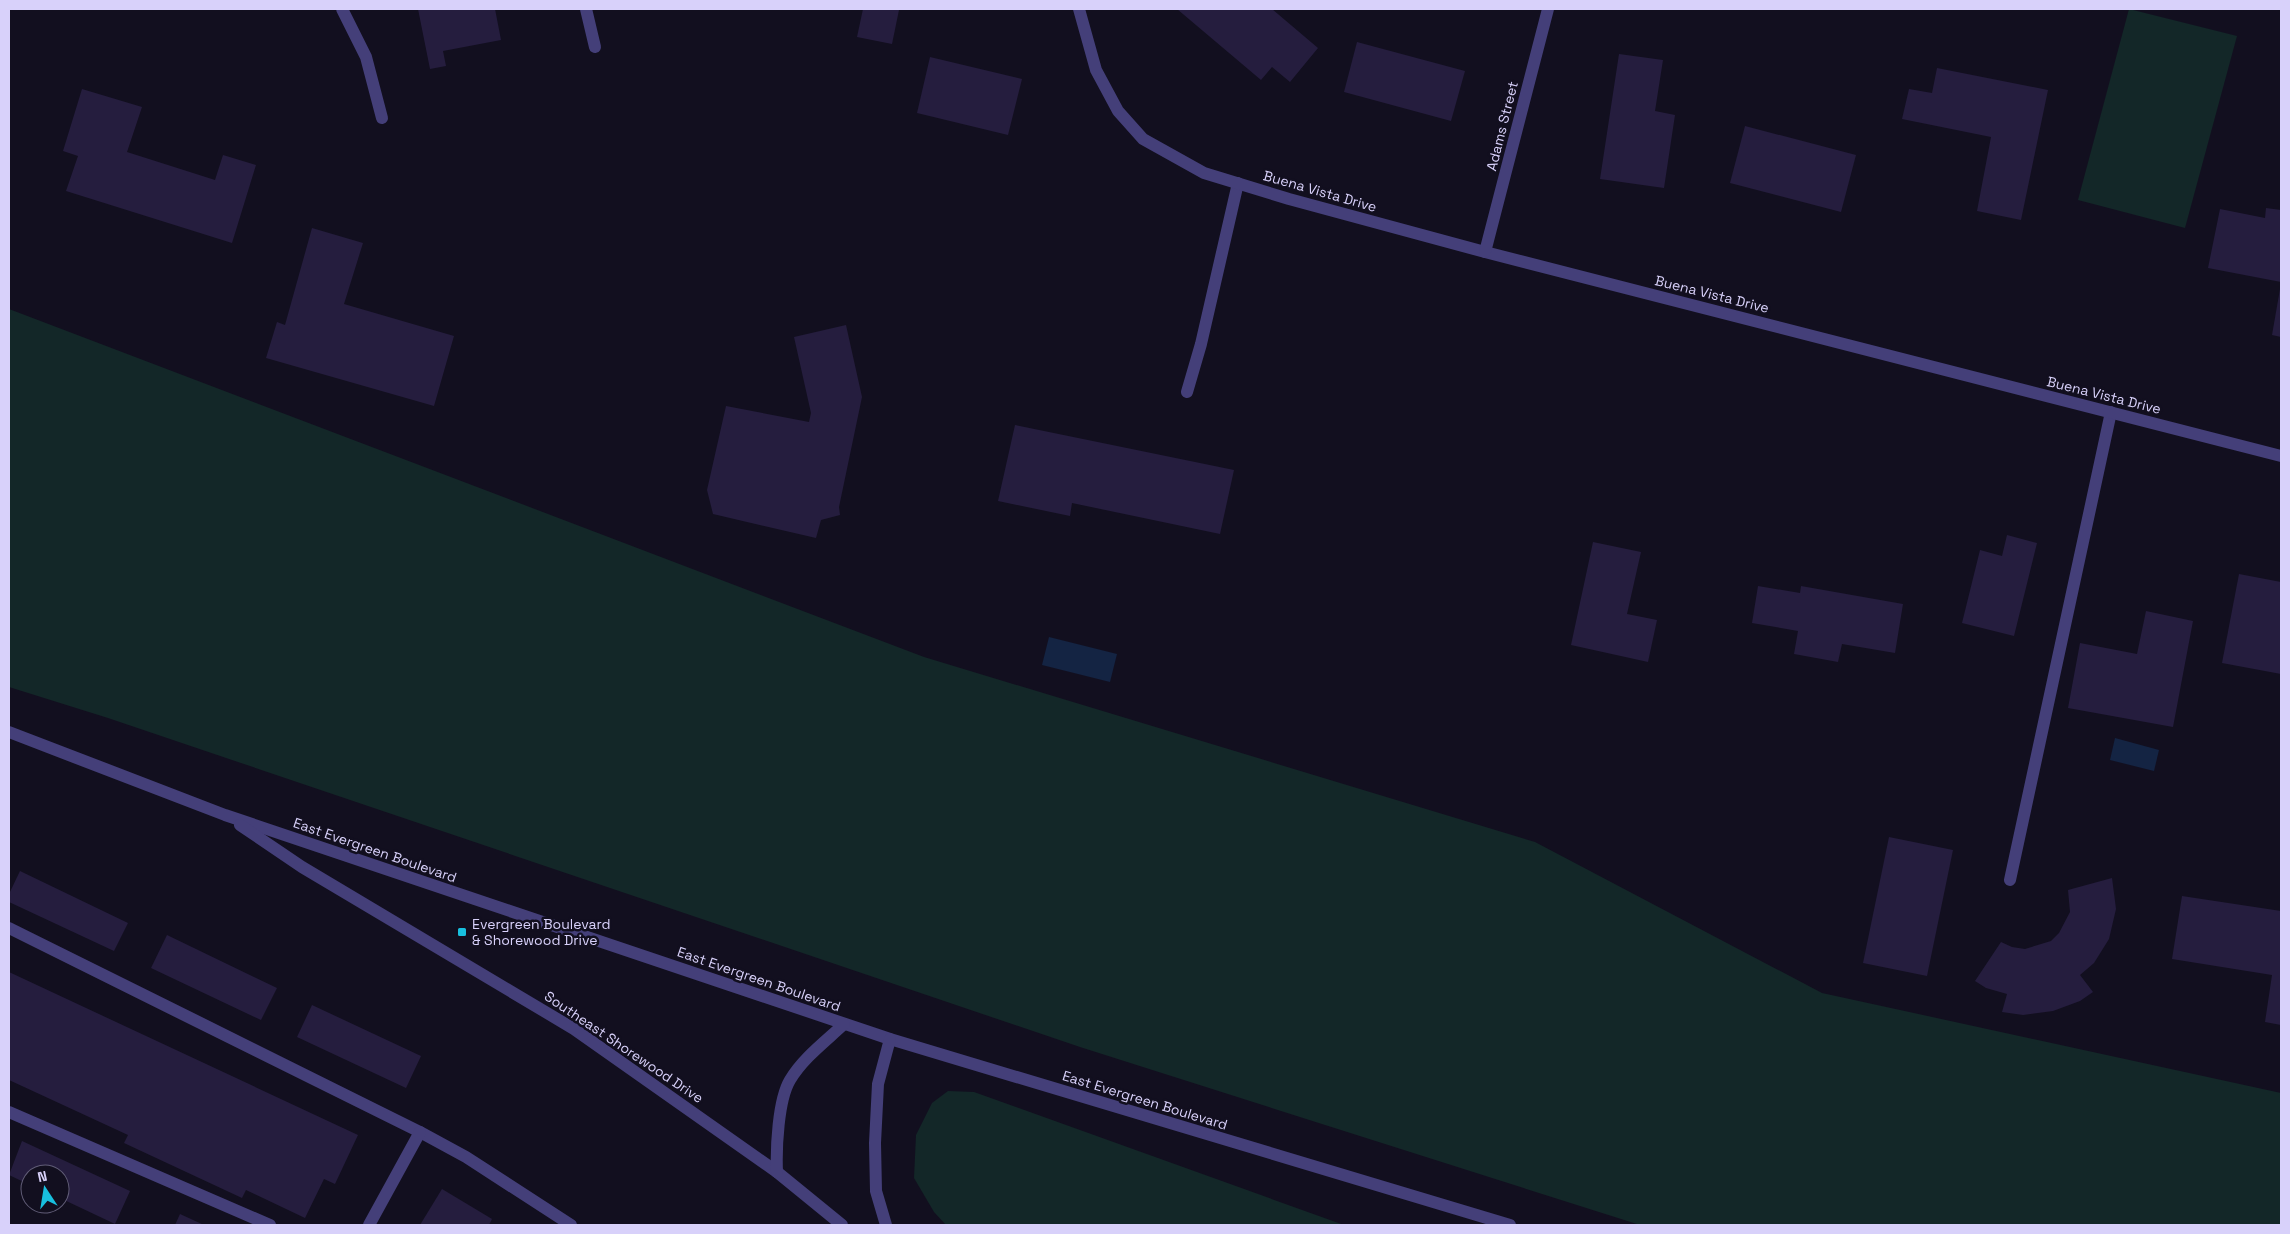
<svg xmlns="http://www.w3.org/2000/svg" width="2290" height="1234" font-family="'Space Grotesk',sans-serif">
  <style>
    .green { fill: #132728 }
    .water { fill: #142443 }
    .building { fill: #251d3e }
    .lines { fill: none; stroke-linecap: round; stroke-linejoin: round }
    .service { stroke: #443f79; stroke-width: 12 }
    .minor { stroke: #443f79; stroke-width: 12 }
    .tertiary { stroke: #443f79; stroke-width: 12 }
    .poi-dot { fill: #18c0df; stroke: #120f1f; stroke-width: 2 }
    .labels { text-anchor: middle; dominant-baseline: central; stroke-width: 5; stroke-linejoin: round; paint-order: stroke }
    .street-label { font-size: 14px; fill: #d8d1fa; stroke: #120f1f }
    .poi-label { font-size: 14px; fill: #d8d1fa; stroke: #120f1f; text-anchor: start }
  </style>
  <rect width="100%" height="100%" fill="#120f1f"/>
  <g class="green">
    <polygon points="2129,9 2237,36 2185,228 2078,200"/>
    <polygon points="9,309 924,657 1535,842 1822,993 2281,1093 2281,1225 1640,1225 1080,1047 108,718 9,687"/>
    <polygon points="948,1091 974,1092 1344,1225 946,1225 934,1212 914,1178 916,1135 932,1103"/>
  </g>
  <g class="water">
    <polygon points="1049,637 1117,654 1110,682 1042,665"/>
    <polygon points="2115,738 2159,750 2154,771 2110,760"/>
  </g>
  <g class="building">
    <polygon points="418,9 495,9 501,40 443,51 446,66 430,69"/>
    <polygon points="863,9 899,10 892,44 857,37"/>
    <polygon points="1177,9 1272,9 1318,48 1290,82 1272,67 1261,80"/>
    <polygon points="1357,42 1465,71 1451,121 1344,92"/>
    <polygon points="1619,54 1663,60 1655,111 1675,115 1664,188 1600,179"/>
    <polygon points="930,57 1022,79 1008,135 917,113"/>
    <polygon points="1937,68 2048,90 2021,220 1977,211 1991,137 1902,119 1909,89 1932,93"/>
    <polygon points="82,89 142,107 127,152 215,180 223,155 256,165 232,243 66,191 78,156 63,151"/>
    <polygon points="1745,126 1856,155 1841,212 1730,183"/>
    <polygon points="2266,208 2281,210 2281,282 2208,268 2220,209 2265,218"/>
    <polygon points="312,228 363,243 344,304 454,336 434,406 266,358 277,322 285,325"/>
    <polygon points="2280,289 2281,289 2281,337 2272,335"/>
    <polygon points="846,325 862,397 839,507 840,515 821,520 816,538 713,514 707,490 726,406 809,422 811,413 794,337"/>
    <polygon points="1015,425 1234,470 1220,534 1072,503 1070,516 998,501"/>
    <polygon points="2007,535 2037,543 2014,636 1962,623 1980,550 2002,556"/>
    <polygon points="1593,542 1641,552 1627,614 1657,620 1648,662 1571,645"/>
    <polygon points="2239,574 2281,582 2281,674 2222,663"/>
    <polygon points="1758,586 1800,593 1801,586 1903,604 1895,653 1842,644 1838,662 1794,654 1798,631 1752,623"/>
    <polygon points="2146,611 2193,621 2173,727 2068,708 2080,643 2137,654"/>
    <polygon points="1889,837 1953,850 1927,976 1863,963"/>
    <polygon points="20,871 128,923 114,951 9,902 9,894"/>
    <polygon points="2112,878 2116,909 2109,939 2094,963 2080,975 2093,992 2080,1001 2053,1011 2023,1015 2002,1012 2007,994 1986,988 1975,981 2001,942 2012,947 2025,949 2051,941 2059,933 2070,912 2068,890"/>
    <polygon points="2182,896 2281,911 2281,1025 2265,1022 2272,975 2172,959"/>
    <polygon points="167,935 277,988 261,1020 151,968"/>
    <polygon points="9,972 358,1135 335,1184 324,1179 305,1218 246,1190 242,1198 124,1143 128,1135 9,1080"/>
    <polygon points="312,1005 421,1056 406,1088 297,1037"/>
    <polygon points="22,1141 130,1191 115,1224 60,1198 60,1174 30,1174 30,1185 9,1175"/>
    <polygon points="442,1189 492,1219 489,1225 420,1225"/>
    <polygon points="180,1214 204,1225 175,1225"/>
  </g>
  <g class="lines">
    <g class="service">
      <polyline points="1187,392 1201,344 1238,183"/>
      <polyline points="2010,880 2111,412"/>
      <polyline points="9,928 420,1132 466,1157 571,1225"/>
      <polyline points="9,1112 270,1225"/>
      <polyline points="369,1225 420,1132"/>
    </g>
    <g class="minor">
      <polyline points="342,9 366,57 382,118"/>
      <polyline points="586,9 595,47"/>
      <polyline points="1079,9 1096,70 1118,111 1143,139 1204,173 1289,199 1485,252 2281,456"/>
      <polyline points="1485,252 1548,9"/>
    </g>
    <g class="tertiary">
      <polyline points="9,732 225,815 890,1039 1510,1225"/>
      <polyline points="240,825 302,867 574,1029 777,1172 842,1225"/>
      <path d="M777 1172C776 1149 778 1100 790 1080 803 1058 826 1041 844 1024"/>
      <polyline points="886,1225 876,1191 875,1143 878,1084 890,1039"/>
    </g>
  </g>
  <rect class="poi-dot" x="457" y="927" width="10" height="10" rx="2.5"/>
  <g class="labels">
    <g class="street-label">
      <text transform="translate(1502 126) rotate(-76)">Adams Street</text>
      <text transform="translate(1320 191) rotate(16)">Buena Vista Drive</text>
      <text transform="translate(1712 294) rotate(14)">Buena Vista Drive</text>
      <text transform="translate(2104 395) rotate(14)">Buena Vista Drive</text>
      <text transform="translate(375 850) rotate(19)">East Evergreen Boulevard</text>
      <text transform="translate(759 979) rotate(19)">East Evergreen Boulevard</text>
      <text transform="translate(624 1047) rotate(34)">Southeast Shorewood Drive</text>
      <text transform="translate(1145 1100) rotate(17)">East Evergreen Boulevard</text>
    </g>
    <g class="poi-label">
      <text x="472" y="924">Evergreen Boulevard<tspan x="472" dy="16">&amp; Shorewood Drive</tspan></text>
    </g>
  </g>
  <rect width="2290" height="1234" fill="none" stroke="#d8d1fa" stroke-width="20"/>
  <g transform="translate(45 1189) rotate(348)"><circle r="24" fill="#120f1f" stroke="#615d77"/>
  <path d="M0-4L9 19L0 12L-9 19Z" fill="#18c0df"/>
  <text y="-8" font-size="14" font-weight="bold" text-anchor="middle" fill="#d8d1fa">N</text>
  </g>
</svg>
